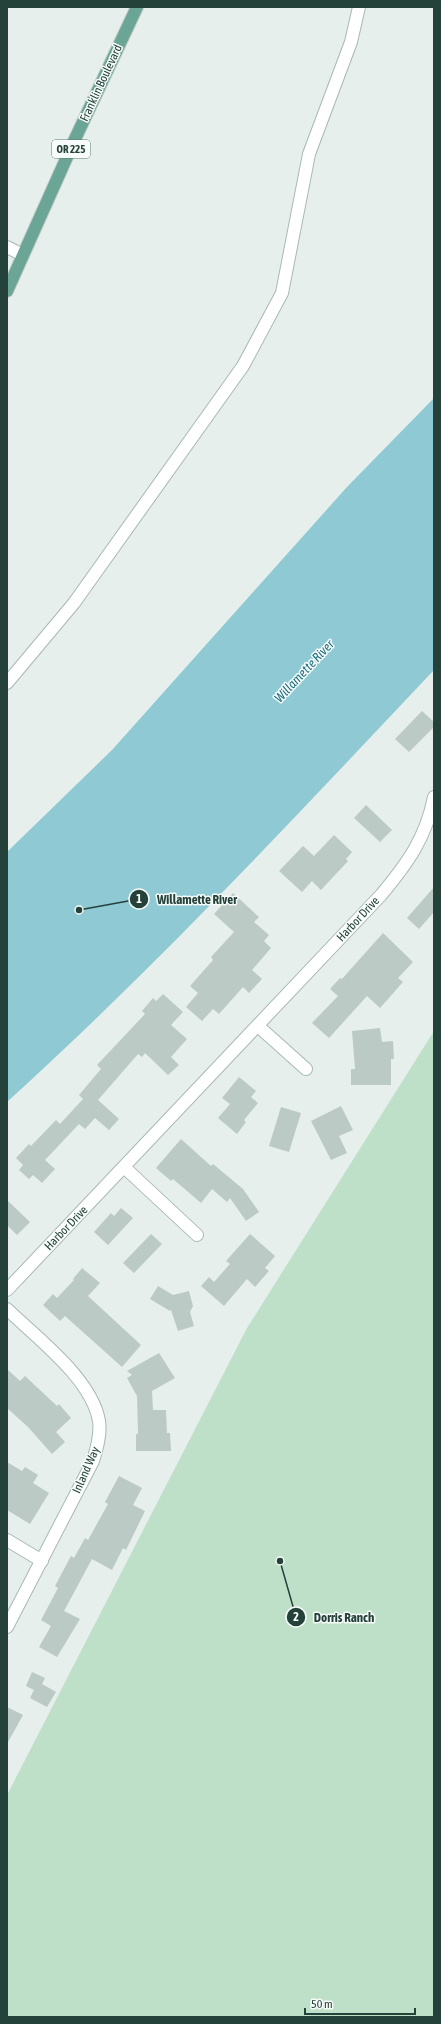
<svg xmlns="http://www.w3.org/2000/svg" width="441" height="2024" font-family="'Asap Condensed',sans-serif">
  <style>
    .green { fill: #bfe0c8 }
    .water { fill: #8ec9d4 }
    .building { fill: #bbcac4 }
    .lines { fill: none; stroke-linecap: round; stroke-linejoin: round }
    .minor-casing { stroke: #a8b8b2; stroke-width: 14 }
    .major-casing { stroke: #c2cac8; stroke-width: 14 }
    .minor { stroke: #fff; stroke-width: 12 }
    .major { stroke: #6aa596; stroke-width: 12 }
    .labels { text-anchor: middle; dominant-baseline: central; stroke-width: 3; stroke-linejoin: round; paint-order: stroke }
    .shield { fill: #f7fbf9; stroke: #637a73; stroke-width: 1 }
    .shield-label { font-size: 11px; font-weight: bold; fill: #24423a }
    .street-label { font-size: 12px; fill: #24423a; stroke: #f7fbf9 }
    .water-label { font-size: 13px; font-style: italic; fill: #1c6f80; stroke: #f7fbf9 }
    .leader { fill: none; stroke: #24423a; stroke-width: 1.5 }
    .callout-dot { fill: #24423a; stroke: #f7fbf9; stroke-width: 1.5 }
    .mark-label { font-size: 12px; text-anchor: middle; font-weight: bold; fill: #fff }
    .callout-label { font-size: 13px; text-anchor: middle; font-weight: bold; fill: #24423a; stroke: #f7fbf9; stroke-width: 3; stroke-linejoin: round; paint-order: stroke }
  </style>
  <rect width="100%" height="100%" fill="#e6efeb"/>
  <polygon class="green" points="434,1031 434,2017 7,2017 7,1795 247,1328"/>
  <path class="water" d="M434 398V670C295 817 157 966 7 1102V852L112 750 347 487Z"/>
  <g class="building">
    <polygon points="422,711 434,722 434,727 409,752 395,739"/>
    <polygon points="366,805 392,830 380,842 354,818"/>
    <polygon points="334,835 352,852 346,859 348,861 321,890 312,881 302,892 279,871 303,846 314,856"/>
    <polygon points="434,887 434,912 419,929 407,918"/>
    <polygon points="233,893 259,917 254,922 269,935 264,941 271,948 252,970 262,979 249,993 243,987 219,1014 213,1009 202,1021 186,1007 198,993 190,986 213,960 211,957 234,932 214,914"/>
    <polygon points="383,933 413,962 398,978 403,982 380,1008 367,996 329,1038 312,1023 338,996 330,989 340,978 342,979"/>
    <polygon points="163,994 183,1012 171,1025 187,1039 171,1057 179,1065 168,1075 145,1053 142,1057 138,1054 98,1100 119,1119 109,1130 95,1118 85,1129 79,1124 45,1160 55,1169 42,1183 33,1175 29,1179 19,1170 23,1165 16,1158 29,1144 31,1146 56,1120 60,1124 83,1099 79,1095 101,1069 97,1065 145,1014 142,1011 153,998 156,1001"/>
    <polygon points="380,1028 382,1042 393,1041 394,1059 391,1059 391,1085 351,1085 351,1069 355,1069 352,1031"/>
    <polygon points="239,1077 256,1091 251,1097 258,1103 244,1120 246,1122 237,1134 218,1118 230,1104 222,1098"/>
    <polygon points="341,1106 353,1130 339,1136 347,1153 331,1160 311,1121"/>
    <polygon points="281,1107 301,1113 289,1152 269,1146"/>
    <polygon points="181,1139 211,1166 213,1164 243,1189 259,1212 246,1221 230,1198 227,1202 212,1189 201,1203 173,1179 171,1181 156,1168"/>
    <polygon points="7,1200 30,1222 17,1235 7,1225"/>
    <polygon points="121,1208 133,1218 108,1245 94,1232 111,1213 114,1216"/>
    <polygon points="151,1234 162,1244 134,1273 123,1263"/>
    <polygon points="250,1234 275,1256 265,1268 269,1271 255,1287 247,1279 224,1306 201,1286 209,1277 214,1282 230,1264 226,1261"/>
    <polygon points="82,1268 100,1283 88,1296 141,1345 122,1367 65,1316 60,1321 43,1305 53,1294 57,1298 74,1280 73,1279"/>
    <polygon points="158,1286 173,1295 189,1291 193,1306 190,1312 194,1326 178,1331 171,1310 170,1311 150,1299"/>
    <polygon points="159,1353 175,1378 152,1391 153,1410 166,1410 167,1433 170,1433 171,1451 136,1451 136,1434 138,1434 137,1396 127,1378 132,1375 127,1371"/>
    <polygon points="7,1369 20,1381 25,1376 57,1406 59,1404 71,1418 56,1432 65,1442 52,1454 28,1427 7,1408"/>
    <polygon points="7,1462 22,1471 25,1467 38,1475 33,1483 49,1493 30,1524 7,1510"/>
    <polygon points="119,1476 142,1488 133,1505 145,1511 126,1550 123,1548 112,1570 92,1559 64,1611 80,1619 57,1657 39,1647 51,1626 41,1620 58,1588 55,1586 71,1556 74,1558 85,1538 88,1540 108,1504 105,1502"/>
    <polygon points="32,1672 45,1678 42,1684 56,1692 47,1707 30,1698 34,1690 26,1686"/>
    <polygon points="7,1707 23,1715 7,1744"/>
  </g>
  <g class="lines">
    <g class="minor-casing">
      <g id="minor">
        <polyline points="7,247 23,255"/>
        <polyline points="7,683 74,603 243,366 282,293 309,154 351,42 359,7"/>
        <polyline points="258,1026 306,1069"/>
        <polyline points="124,1167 197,1235"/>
        <path d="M7 1290 381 895C407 864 426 838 434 797"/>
        <path d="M7 1309C37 1338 92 1379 99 1421 101 1434 97 1448 93 1461L7 1627"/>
        <polyline points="7,1540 42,1561"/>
      </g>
    </g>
    <g class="major-casing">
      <polyline id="major" points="7,291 75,139 137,7"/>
    </g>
    <use href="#minor" class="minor"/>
    <use href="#major" class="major"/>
  </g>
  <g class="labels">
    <rect class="shield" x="52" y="140" width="38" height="18" rx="3"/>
    <g class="shield-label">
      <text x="71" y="149">OR 225</text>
    </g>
    <g class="street-label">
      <text transform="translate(101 83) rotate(-65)">Franklin Boulevard</text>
      <text transform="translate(358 919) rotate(-47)">Harbor Drive</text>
      <text transform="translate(66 1228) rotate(-46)">Harbor Drive</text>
      <text transform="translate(86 1470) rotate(-66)">Inland Way</text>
    </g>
    <g class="water-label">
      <text transform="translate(304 671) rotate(-47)">Willamette River</text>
    </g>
  </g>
  <path class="leader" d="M79 910L139 899M280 1561L296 1617"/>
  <g class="callout-dot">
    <circle cx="79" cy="910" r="4"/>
    <circle cx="280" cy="1561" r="4"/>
    <circle cx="139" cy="899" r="10"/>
    <circle cx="296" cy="1617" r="10"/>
  </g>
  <g class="mark-label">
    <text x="139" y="903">1</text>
    <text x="296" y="1621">2</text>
  </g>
  <g class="callout-label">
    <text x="197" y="904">Willamette River</text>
    <text x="344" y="1622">Dorris Ranch</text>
  </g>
  <rect width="441" height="2024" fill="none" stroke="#24423a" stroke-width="16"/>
  <path d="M305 2008v6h110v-6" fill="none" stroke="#24423a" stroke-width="2"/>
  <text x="311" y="2008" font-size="12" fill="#24423a" stroke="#f7fbf9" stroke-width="3" paint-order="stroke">50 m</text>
</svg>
